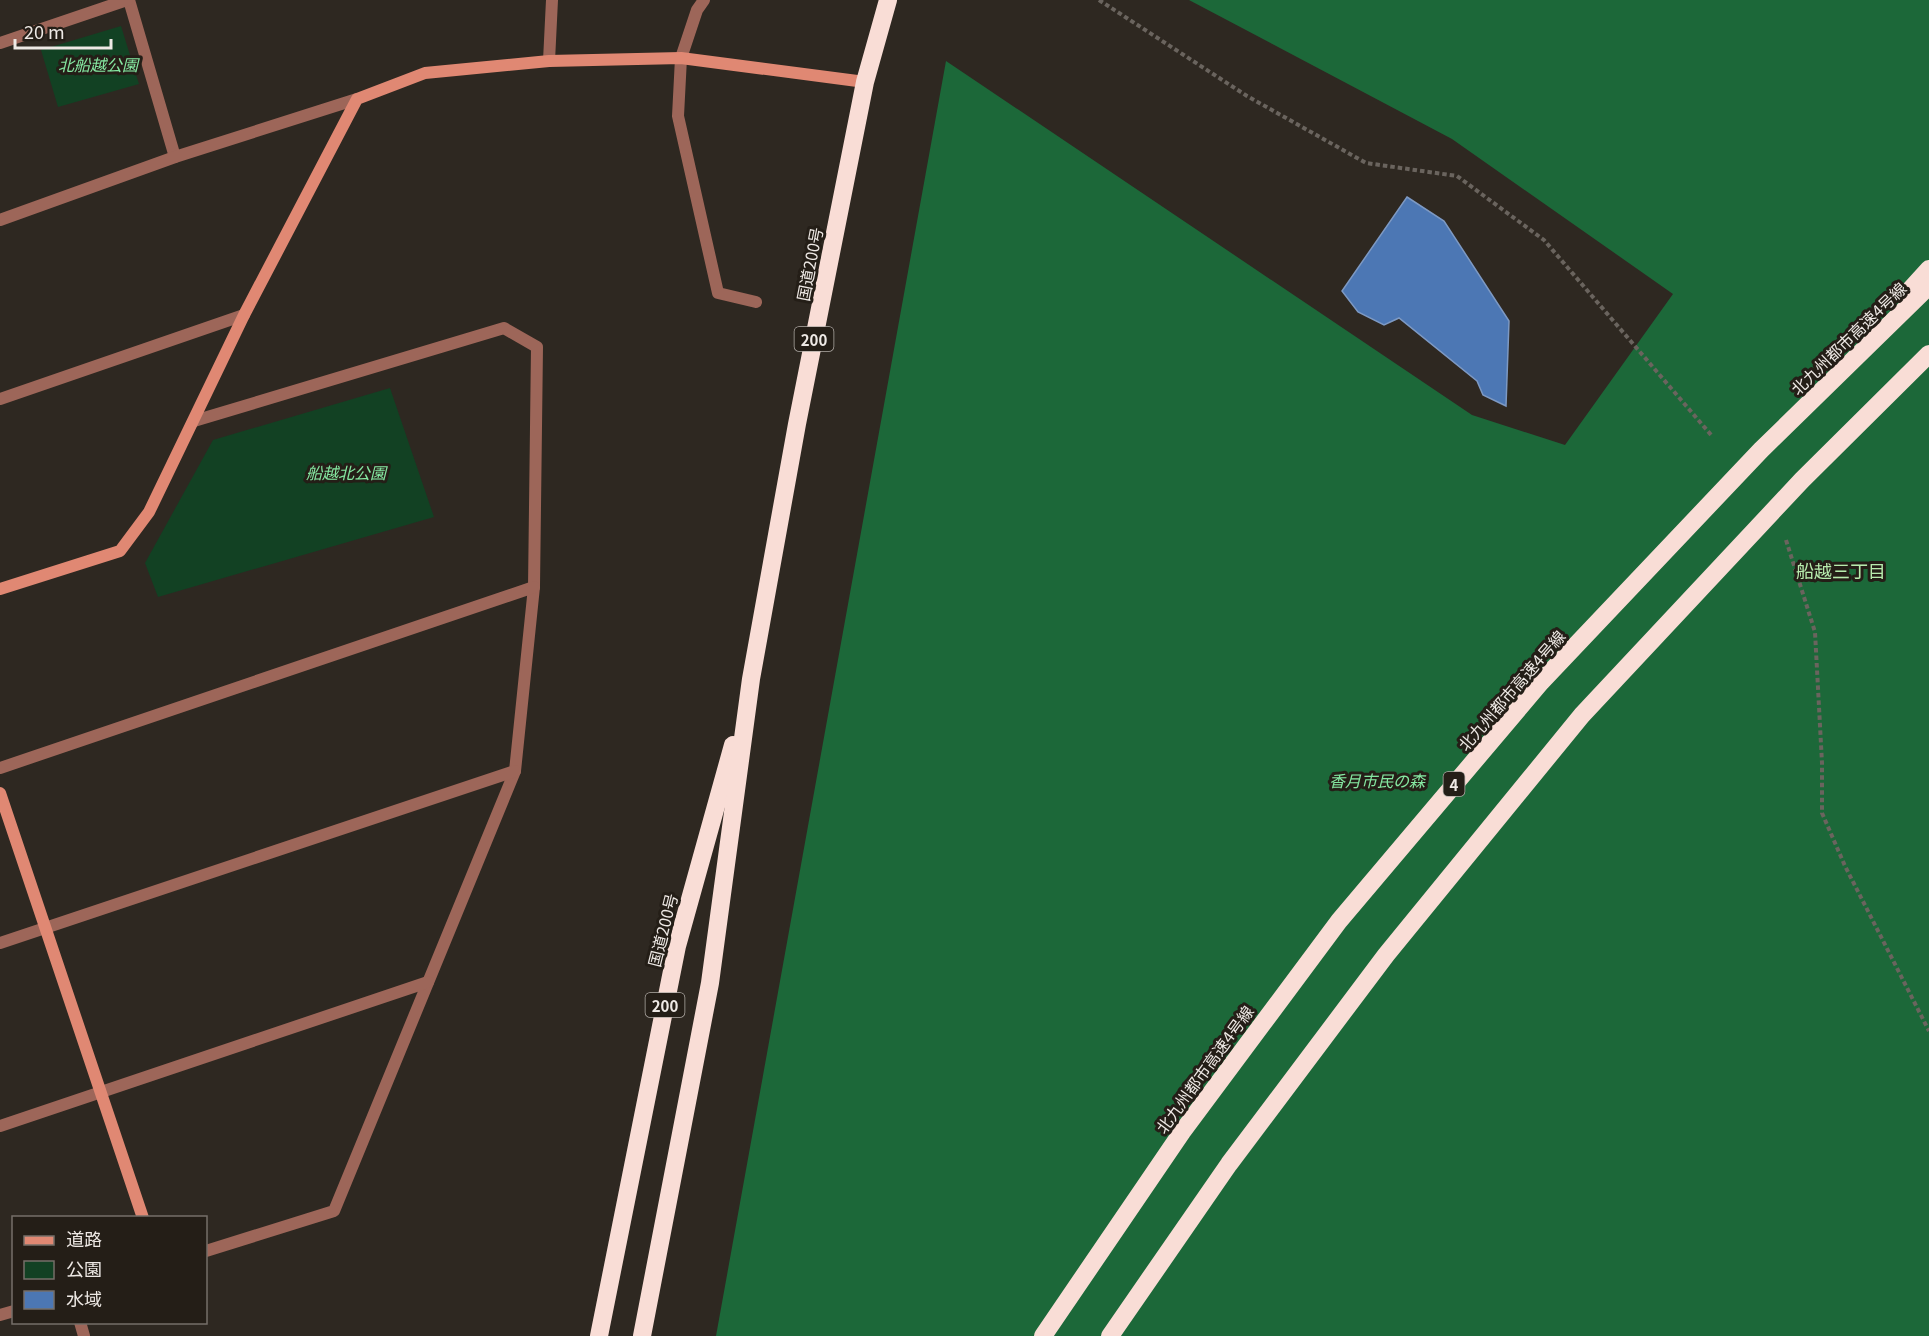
<svg xmlns="http://www.w3.org/2000/svg" width="1929" height="1336" font-family="Georgia,'Noto Sans JP',serif">
  <style>
    .green { fill: #124123 }
    .forest { fill: #1c6839 }
    .water { fill: #4c77b4; stroke: #7d99c3; stroke-width: 1.5 }
    .lines { fill: none; stroke-linecap: round; stroke-linejoin: round }
    .path { stroke: #6a645e; stroke-width: 4; stroke-dasharray: 4.5 3; stroke-linecap: butt }
    .street { stroke: #9d6659; stroke-width: 12 }
    .secondary { stroke: #e08873; stroke-width: 12 }
    .highway { stroke: #f9ddd6; stroke-width: 18 }
    .labels { text-anchor: middle; dominant-baseline: central; stroke-width: 6; stroke-linejoin: round; paint-order: stroke }
    .shield { fill: #241e17; stroke: #b1aca7; stroke-width: 1.5 }
    .shield-label { font-size: 15px; font-weight: bold; fill: #eee9e5 }
    .park-label { font-size: 16px; font-style: italic; fill: #85e7a1; stroke: #241e17 }
    .street-label { font-size: 16px; fill: #eee9e5; stroke: #241e17 }
    .neighbourhood-label { font-size: 18px; fill: #b7ecad; stroke: #241e17 }
  </style>
  <rect width="100%" height="100%" fill="#2e2821"/>
  <g class="green">
    <polygon points="121,26 139,84 58,107 41,50"/>
    <polygon points="390,388 434,517 158,597 145,563 213,440"/>
  </g>
  <polygon class="forest" points="1189,0 1929,0 1929,1336 716,1336 946,61 1472,415 1565,445 1673,294 1452,139"/>
  <polygon class="water" points="1407,197 1444,221 1509,321 1506,406 1483,395 1477,381 1399,318 1384,325 1358,312 1342,291"/>
  <g class="lines">
    <g class="path">
      <polyline points="1099,0 1247,96 1366,163 1457,176 1544,240 1712,436"/>
      <polyline points="1786,540 1815,632 1822,763 1822,813 1845,866 1929,1031"/>
    </g>
    <g class="street">
      <polyline points="129,0 175,157"/>
      <polyline points="704,0 697,10 681,58 678,116 718,293 756,302"/>
      <polyline points="0,43 127,0"/>
      <polyline points="549,61 552,0"/>
      <polyline points="0,220 175,157 357,99"/>
      <polyline points="0,399 244,315"/>
      <polyline points="194,421 504,328 537,347 534,587 515,771 334,1211 206,1251"/>
      <polyline points="0,768 534,587"/>
      <polyline points="0,943 515,771"/>
      <polyline points="0,1126 428,982"/>
      <polyline points="0,1315 14,1311"/>
      <polyline points="80,1322 84,1336"/>
    </g>
    <g class="secondary">
      <polyline points="0,589 120,551 149,512 244,315 357,99 425,73 549,61 681,58 865,82"/>
      <polyline points="0,793 143,1218"/>
    </g>
    <g class="highway">
      <polyline points="1909,291 1929,269"/>
      <polyline points="599,1336 677,946 733,745"/>
      <polyline points="642,1336 710,983 751,679 797,424 865,82 888,0"/>
      <polyline points="1043,1336 1182,1132 1339,921 1541,682 1761,450 1929,286"/>
      <polyline points="1110,1336 1229,1164 1386,955 1582,715 1802,480 1929,354"/>
    </g>
  </g>
  <g class="labels">
    <g class="shield">
      <rect x="794.5" y="327" width="39" height="24" rx="4.5"/>
      <rect x="1443.5" y="772" width="21" height="24" rx="4.5"/>
      <rect x="645.5" y="993" width="39" height="24" rx="4.5"/>
    </g>
    <g class="shield-label">
      <text x="814" y="339">200</text>
      <text x="1454" y="784">4</text>
      <text x="665" y="1005">200</text>
    </g>
    <g class="park-label">
      <text x="98" y="64">北船越公園</text>
      <text x="346" y="472">船越北公園</text>
      <text x="1377" y="780">香月市民の森</text>
    </g>
    <g class="street-label">
      <text transform="translate(809 264) rotate(-79)">国道200号</text>
      <text transform="translate(1848 338) rotate(-44)">北九州都市高速4号線</text>
      <text transform="translate(1511 690) rotate(-49)">北九州都市高速4号線</text>
      <text transform="translate(662 930) rotate(-76)">国道200号</text>
      <text transform="translate(1204 1069) rotate(-54)">北九州都市高速4号線</text>
    </g>
    <g class="neighbourhood-label">
      <text x="1841" y="570">船越三丁目</text>
    </g>
  </g>
  <rect x="12" y="1216" width="195" height="108" fill="#241e17" stroke="#756f69" stroke-width="1.5"/>
  <rect x="24" y="1236" width="30" height="9" fill="#e08873" stroke="#756f69" stroke-width="1.5"/>
  <text x="66" y="1246" font-size="18" fill="#eee9e5">道路</text>
  <rect x="24" y="1261" width="30" height="18" fill="#124123" stroke="#756f69" stroke-width="1.5"/>
  <text x="66" y="1276" font-size="18" fill="#eee9e5">公園</text>
  <rect x="24" y="1291" width="30" height="18" fill="#4c77b4" stroke="#756f69" stroke-width="1.5"/>
  <text x="66" y="1306" font-size="18" fill="#eee9e5">水域</text>
  <path d="M15 39v9h96v-9" fill="none" stroke="#eee9e5" stroke-width="3"/>
  <text x="24" y="39" font-size="18" fill="#eee9e5" stroke="#241e17" stroke-width="4.5" paint-order="stroke">20 m</text>
</svg>
